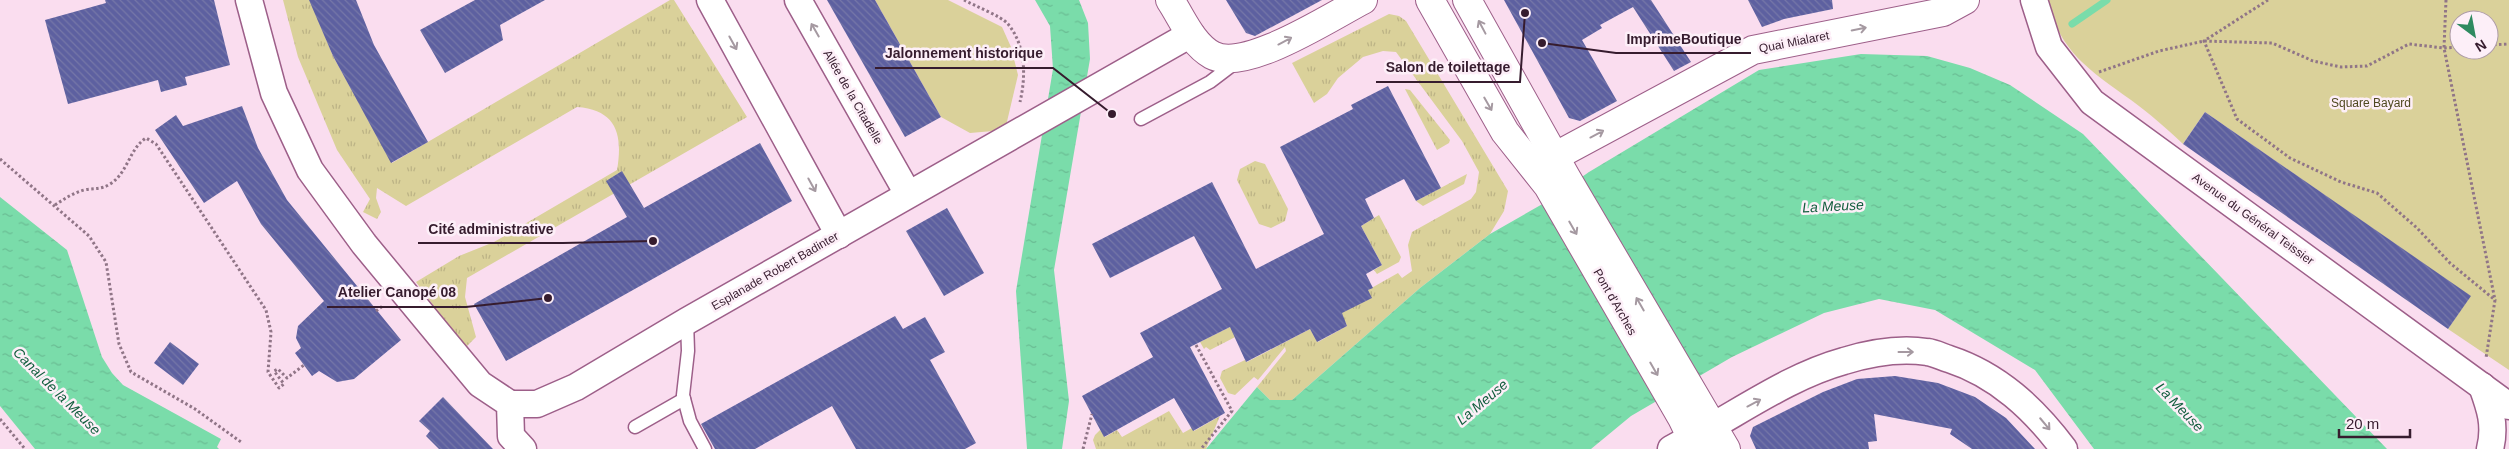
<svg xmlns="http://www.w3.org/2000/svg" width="2509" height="449" font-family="Helvetica,sans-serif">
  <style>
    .grass { fill: url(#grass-tufts) }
    .park { fill: #dad19a; fill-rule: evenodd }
    .water { fill: url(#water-ripples) }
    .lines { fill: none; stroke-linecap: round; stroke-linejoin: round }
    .stream { stroke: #7adcaa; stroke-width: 7 }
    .building { fill: url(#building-back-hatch) }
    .lane-casing { stroke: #9d5f89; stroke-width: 15 }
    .street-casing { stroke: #9d5f89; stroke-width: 29 }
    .secondary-casing { stroke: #9d5f89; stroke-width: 30 }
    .path { stroke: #907587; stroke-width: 3; stroke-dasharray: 2.5 2.5; stroke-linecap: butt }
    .lane { stroke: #fff; stroke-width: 12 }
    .street { stroke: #fff; stroke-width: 26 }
    .secondary { stroke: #fff; stroke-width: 28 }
    .oneway { stroke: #a599a1 }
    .labels { text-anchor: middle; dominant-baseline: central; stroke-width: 5; stroke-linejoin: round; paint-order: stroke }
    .street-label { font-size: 12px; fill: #361c2e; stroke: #fdeff8 }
    .park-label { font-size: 12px; fill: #4f4920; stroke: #fdeff8 }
    .water-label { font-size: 14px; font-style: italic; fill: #115d3d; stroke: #fdeff8 }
    .leader { fill: none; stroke: #361c2e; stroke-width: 2 }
    .callout-dot { fill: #361c2e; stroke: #fdeff8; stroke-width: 2 }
    .callout-label { font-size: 14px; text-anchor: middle; font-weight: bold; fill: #361c2e; stroke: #fdeff8; stroke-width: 5; stroke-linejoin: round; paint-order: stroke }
  </style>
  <defs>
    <pattern id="grass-tufts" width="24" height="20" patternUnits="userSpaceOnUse" patternTransform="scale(1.25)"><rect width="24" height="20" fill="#dad19a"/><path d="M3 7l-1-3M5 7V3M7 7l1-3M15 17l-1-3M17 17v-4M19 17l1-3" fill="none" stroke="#bcb385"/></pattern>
    <pattern id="water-ripples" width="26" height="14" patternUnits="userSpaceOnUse" patternTransform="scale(1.25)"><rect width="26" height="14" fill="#7adcaa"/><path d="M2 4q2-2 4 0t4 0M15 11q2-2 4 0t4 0" fill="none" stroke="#6abc93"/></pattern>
    <pattern id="building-back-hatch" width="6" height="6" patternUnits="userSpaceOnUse" patternTransform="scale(1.25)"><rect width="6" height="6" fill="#5d60a0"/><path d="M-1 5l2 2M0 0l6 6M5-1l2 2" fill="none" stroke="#7677a8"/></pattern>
  </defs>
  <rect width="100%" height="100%" fill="#faddef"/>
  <g class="grass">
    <path d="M283 0H310L333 56 392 163 670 0H674L747 117 467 278 465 297 476 337 466 347 444 334 433 305 416 282 459 256 494 242 617 170C623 135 617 110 577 107L406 206 377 188 376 198 381 212 377 219 363 212 370 199 337 150 298 57Z"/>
    <polygon points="1389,14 1399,16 1406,21 1508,191 1504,211 1490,234 1420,288 1292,400 1270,400 1257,387 1286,351 1285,347 1258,380 1254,377 1235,395 1228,393 1220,378 1222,371 1245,360 1247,362 1310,329 1318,342 1347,326 1341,313 1368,290 1398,273 1402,278 1412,271 1408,245 1412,232 1471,199 1476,192 1479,172 1462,141 1396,52 1383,51 1363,57 1338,78 1327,94 1314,103 1292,63"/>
    <polygon points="1405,89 1410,90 1450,140 1449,143 1437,150"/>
    <polygon points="1255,161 1265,164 1288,209 1285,221 1271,228 1259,224 1237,180 1240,169"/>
    <polygon points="1467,174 1464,184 1423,206 1416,201"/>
    <polygon points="1379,215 1401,257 1399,262 1377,274 1374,270 1382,265 1361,226"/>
    <polygon points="1240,322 1245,332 1210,350 1206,347 1204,349 1200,342"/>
    <polygon points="1169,411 1183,433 1192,428 1194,431 1220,416 1206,449 1096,449 1093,440 1095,435 1100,430 1105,437 1117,430 1122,437"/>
  </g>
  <g class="park">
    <polygon points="875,0 948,0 1002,27 1011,47 1018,75 1005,130 970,133 941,117"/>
    <path d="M2048 0H2509V370L2448 329 2470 296 2205 112 2183 144C2166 128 2150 114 2131 100 2091 71 2059 52 2048 0ZM2459 20H2489V50H2459Z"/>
  </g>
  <g class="water">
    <polygon points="1035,0 1079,0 1088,23 1090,59 1054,270 1069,401 1062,449 1027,449 1016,291 1053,69 1050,26"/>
    <polygon points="1861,54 1927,56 1970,68 2010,85 2083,134 2387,449 2094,449 2035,370 1935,310 1879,299 1824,313 1732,357 1631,416 1591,449 1206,449 1257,387 1270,400 1292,400 1420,288 1490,234 1546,202 1589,172 1759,70"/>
    <polygon points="0,197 67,250 102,357 112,373 123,385 221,439 217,447 219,449 35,449 0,406"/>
  </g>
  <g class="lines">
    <polyline class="stream" points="2072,24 2107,0"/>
  </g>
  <g class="building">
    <polygon points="105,0 214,0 230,65 185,77 187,85 161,92 158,80 68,104 45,20 106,3"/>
    <polygon points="309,0 356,0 374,45 428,142 391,163 333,56"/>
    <polygon points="475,0 545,0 500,25 503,40 445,73 420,30"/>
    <polygon points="827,0 875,0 941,117 905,137"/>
    <polygon points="1226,0 1322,0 1255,36 1246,33"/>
    <polygon points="1504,0 1651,0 1691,62 1674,71 1633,7 1600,25 1602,28 1582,40 1617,101 1580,121 1569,118"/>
    <polygon points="1748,0 1832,0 1833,9 1784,19 1762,27"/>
    <polygon points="1388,86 1441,188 1416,201 1404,179 1365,199 1374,218 1361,226 1382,265 1366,274 1373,288 1368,290 1372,298 1342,313 1347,326 1317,342 1310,329 1246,362 1230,327 1190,347 1225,413 1193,431 1174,398 1104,437 1082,396 1153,357 1140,333 1222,289 1194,236 1110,278 1092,244 1212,182 1256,269 1324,234 1280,147 1353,109 1351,105"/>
    <polygon points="242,106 258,148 287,200 401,340 354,379 337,382 319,371 312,376 295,353 301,348 296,338 298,326 324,301 261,224 237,181 204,203 155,130 176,115 183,126"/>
    <polygon points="2205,112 2471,296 2448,329 2183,144"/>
    <polygon points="760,143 792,201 506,361 474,304 627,217 606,181 622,171 644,208"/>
    <polygon points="947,208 984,273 944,296 906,231"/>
    <polygon points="895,316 903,329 925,317 945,352 930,360 976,443 965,449 856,449 832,406 755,449 715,449 701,424"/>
    <polygon points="170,342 199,364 183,385 154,363"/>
    <polygon points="1895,376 1938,383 1975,397 2006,418 2035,449 1972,449 1950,434 1952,429 1874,414 1877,441 1868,442 1869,449 1756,449 1750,436 1753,427 1823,392 1857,379"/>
    <polygon points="443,397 464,419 493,449 439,449 426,436 430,431 419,421"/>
  </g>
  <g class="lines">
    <g class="lane-casing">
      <g id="lane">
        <polyline points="1141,119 1210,82 1235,63"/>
        <polyline points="687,321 688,351 683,395 690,421 705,449"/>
        <polyline points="635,427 684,399"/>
      </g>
    </g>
    <g class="street-casing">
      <g id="street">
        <polyline points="249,0 274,93 310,170 364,244 445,342 480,384 510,404 511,436 523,449"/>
        <polyline points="710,0 839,235"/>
        <polyline points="798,0 908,194"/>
        <polyline points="2034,0 2049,47 2092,102 2509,406"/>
        <path d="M2482 386C2490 408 2496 425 2490 449"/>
        <polyline points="510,404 537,404 576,387 687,321 1191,34"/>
        <path d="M1711 427C1753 403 1797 374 1844 361 1870 353 1900 348 1927 352 1935 353 1942 357 1949 359 1998 375 2034 409 2064 449"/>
        <polyline points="1671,449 1691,438"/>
      </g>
    </g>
    <g class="secondary-casing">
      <g id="secondary">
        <path d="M1170 0C1182 18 1192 44 1212 55 1245 73 1330 17 1363 0"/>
        <polyline points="1430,0 1505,132 1548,186 1682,418 1697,449"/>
        <polyline points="1467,0 1566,177 1726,449"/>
        <polyline points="1554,157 1753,50 1943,12 1965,0"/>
      </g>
    </g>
    <g class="path">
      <path d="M964 0C975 6 1001 16 1008 24 1026 46 1026 76 1020 102"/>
      <polyline points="2268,0 2204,41 2237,119 2290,158 2341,182 2377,193 2417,228 2450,263 2495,300 2486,358"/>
      <polyline points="2446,0 2444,48 2495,300"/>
      <polyline points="2489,45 2509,44"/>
      <polyline points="2099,72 2159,51 2204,41 2272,43 2313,61 2341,67 2367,66 2409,44 2444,48 2459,47"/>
      <polyline points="0,159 89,236 106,262 119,344 131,372 195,409 241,442"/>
      <path d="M55 205C64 199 73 193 84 190 93 188 101 190 110 184 128 173 129 149 146 138L156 144 266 310 271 332 268 372 279 388 284 384 274 371 278 369 287 378 304 365"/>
      <polyline points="376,311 384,305"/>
      <polyline points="1196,345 1232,411 1201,449"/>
      <polyline points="0,419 25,449"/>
      <polyline points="1083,449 1092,414"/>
    </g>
    <use href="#lane" class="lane"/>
    <use href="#street" class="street"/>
    <use href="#secondary" class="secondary"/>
  </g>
  <defs><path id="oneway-shaft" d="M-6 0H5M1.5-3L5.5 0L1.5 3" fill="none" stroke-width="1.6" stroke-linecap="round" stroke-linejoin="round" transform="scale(1.25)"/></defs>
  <g class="oneway">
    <use href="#oneway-shaft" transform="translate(1482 27) rotate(-118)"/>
    <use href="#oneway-shaft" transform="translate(1859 29) rotate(-11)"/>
    <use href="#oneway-shaft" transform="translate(815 30) rotate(-120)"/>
    <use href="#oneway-shaft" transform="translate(1285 41) rotate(-28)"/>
    <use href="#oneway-shaft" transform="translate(733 43) rotate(61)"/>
    <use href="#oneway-shaft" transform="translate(1488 104) rotate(60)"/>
    <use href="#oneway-shaft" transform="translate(1597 134) rotate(-28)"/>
    <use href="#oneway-shaft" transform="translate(812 185) rotate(61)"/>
    <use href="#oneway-shaft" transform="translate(1573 228) rotate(60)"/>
    <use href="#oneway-shaft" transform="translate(1640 304) rotate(-120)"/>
    <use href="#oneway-shaft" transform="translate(1906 352)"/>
    <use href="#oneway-shaft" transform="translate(1654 369) rotate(60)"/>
    <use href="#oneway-shaft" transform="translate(1754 403) rotate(-28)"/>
    <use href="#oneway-shaft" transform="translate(2045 424) rotate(50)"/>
  </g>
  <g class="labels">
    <g class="street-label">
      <text transform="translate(1794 42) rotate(-11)">Quai Mialaret</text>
      <text transform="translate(853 97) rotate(60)">Allée de la Citadelle</text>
      <text transform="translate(2253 219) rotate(36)">Avenue du Général Teissier</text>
      <text transform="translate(775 271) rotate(-30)">Esplanade Robert Badinter</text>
      <text transform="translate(1615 302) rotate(60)">Pont d'Arches</text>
    </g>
    <g class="park-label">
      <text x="2371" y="103">Square Bayard</text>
    </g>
    <g class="water-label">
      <text transform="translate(1833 206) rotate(-3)">La Meuse</text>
      <text transform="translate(57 391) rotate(45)">Canal de la Meuse</text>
      <text transform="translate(1482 402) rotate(-40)">La Meuse</text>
      <text transform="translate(2180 407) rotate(46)">La Meuse</text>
    </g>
  </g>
  <path class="leader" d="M1542 43L1616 53H1751M1112 114L1053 68H875M1525 13L1520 82H1376M653 241L563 243H418M548 298L466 307H327"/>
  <g class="callout-dot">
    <circle cx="1542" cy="43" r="5"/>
    <circle cx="1112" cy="114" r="5"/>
    <circle cx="1525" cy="13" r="5"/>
    <circle cx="653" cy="241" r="5"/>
    <circle cx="548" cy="298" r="5"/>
  </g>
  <g class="callout-label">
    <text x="1684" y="44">ImprimeBoutique</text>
    <text x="964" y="58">Jalonnement historique</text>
    <text x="1448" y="72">Salon de toilettage</text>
    <text x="491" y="234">Cité administrative</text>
    <text x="397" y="297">Atelier Canopé 08</text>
  </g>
  <g transform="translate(2474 35) rotate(148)"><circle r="24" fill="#fdeff8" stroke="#ad9ba7"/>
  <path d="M0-4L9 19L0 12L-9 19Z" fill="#2f8a60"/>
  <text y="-8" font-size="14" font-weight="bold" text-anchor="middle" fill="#361c2e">N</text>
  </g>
  <path d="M2339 429v8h71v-8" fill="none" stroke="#361c2e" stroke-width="2.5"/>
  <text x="2346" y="429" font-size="15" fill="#361c2e" stroke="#fdeff8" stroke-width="4" paint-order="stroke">20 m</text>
</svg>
